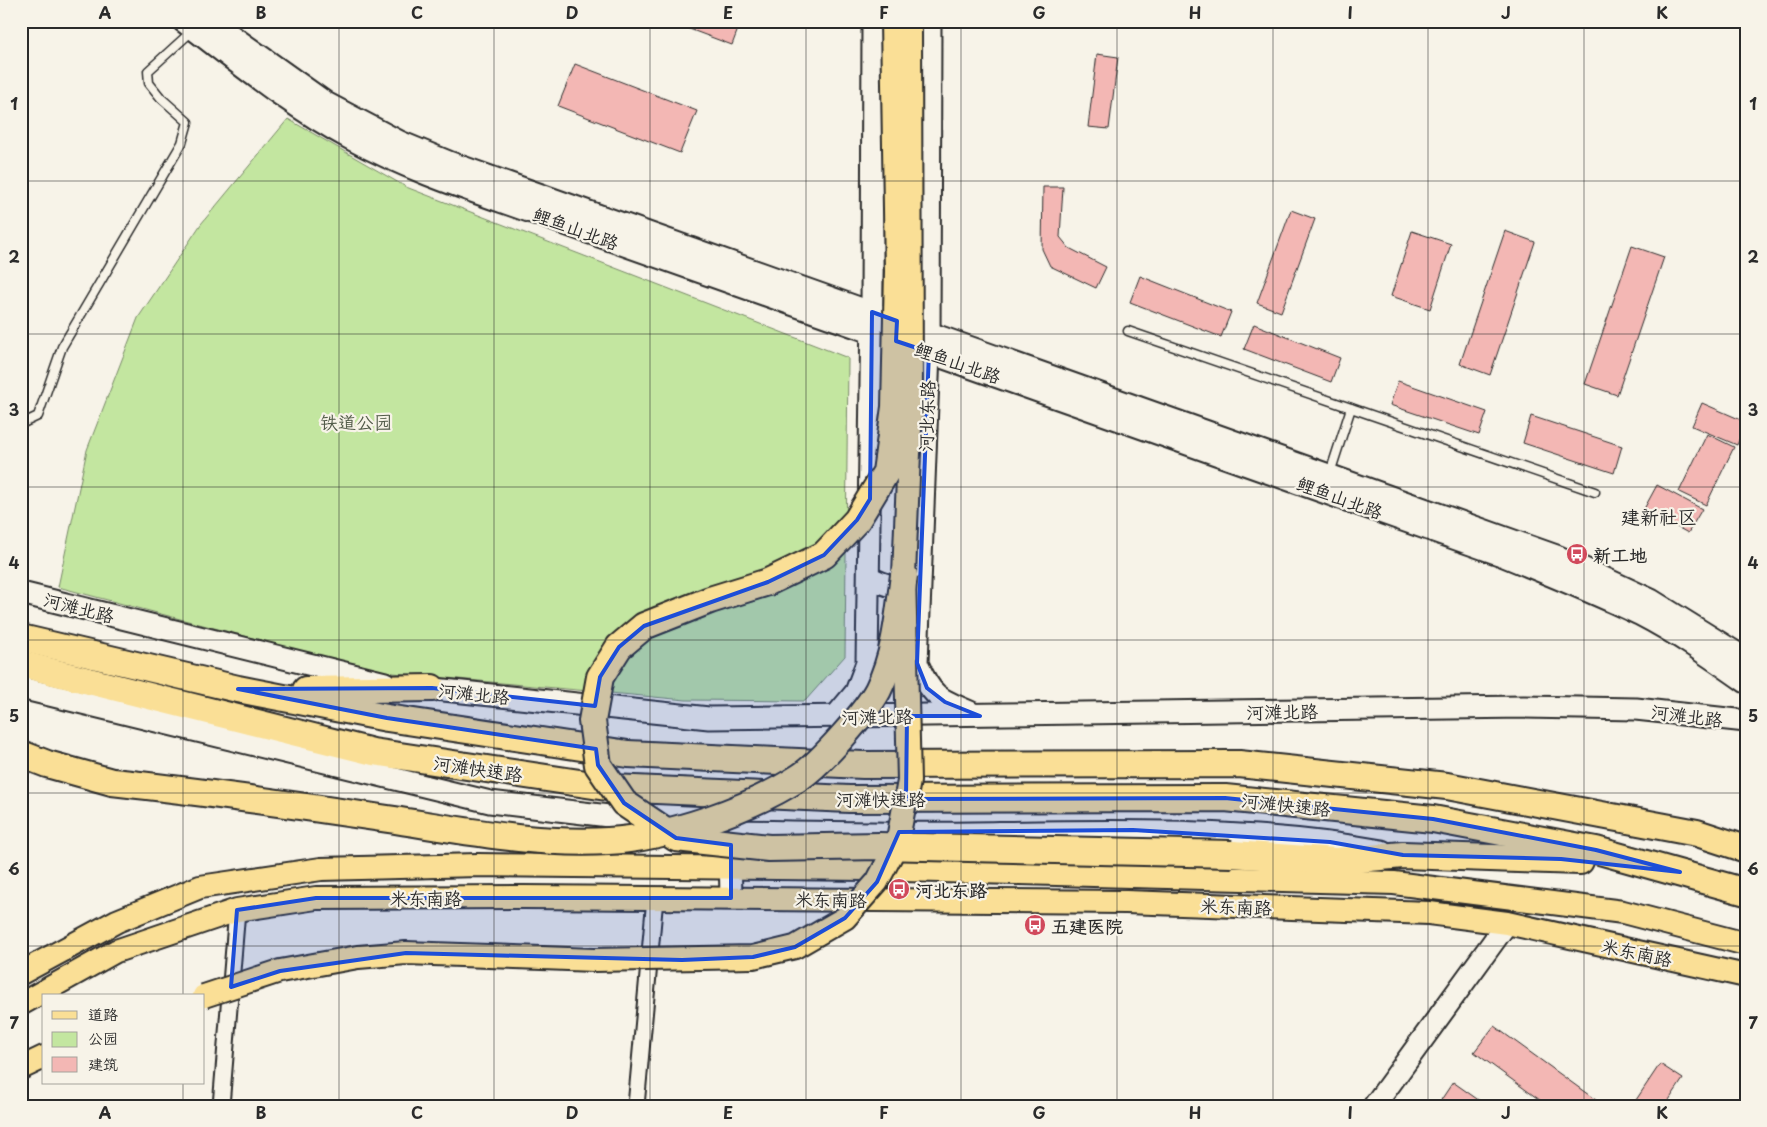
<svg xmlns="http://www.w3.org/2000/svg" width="1767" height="1127" font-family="'Playpen Sans','LXGW WenKai TC',sans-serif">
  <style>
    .green { fill: #c3e6a0; stroke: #786 }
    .building { fill: #f3b7b4; stroke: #2b2b2b }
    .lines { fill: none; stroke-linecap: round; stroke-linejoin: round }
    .lane-casing { stroke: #2b2b2b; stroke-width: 11 }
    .street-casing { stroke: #2b2b2b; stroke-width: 19 }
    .secondary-casing { stroke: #2b2b2b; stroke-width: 25 }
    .primary-casing { stroke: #2b2b2b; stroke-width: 26 }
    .highway-casing { stroke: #2b2b2b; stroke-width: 30 }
    .lane { stroke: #f7f3e8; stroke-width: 8 }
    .street { stroke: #f7f3e8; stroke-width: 15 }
    .secondary { stroke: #f7f3e8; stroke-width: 21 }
    .primary { stroke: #fadf96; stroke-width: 22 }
    .highway { stroke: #fadf96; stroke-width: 26 }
    .primary-bridge-casing { stroke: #2b2b2b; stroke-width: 26; stroke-linecap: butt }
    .highway-bridge-casing { stroke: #2b2b2b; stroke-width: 30; stroke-linecap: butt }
    .primary-bridge { stroke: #fadf96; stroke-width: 22 }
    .highway-bridge { stroke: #fadf96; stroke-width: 26 }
    .marked { fill: #1d4ed8; fill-opacity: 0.2; stroke: #1d4ed8; stroke-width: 4; stroke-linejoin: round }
    .grid { fill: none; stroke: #2b2b2b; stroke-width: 1; stroke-opacity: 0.55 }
    .labels { text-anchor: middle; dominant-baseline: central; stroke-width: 4.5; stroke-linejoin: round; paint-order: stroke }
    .street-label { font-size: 18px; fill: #2b2b2b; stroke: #f7f3e8 }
    .park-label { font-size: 18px; fill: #515a48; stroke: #f7f3e8 }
    .poi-label { font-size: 18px; font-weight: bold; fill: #2b2b2b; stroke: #f7f3e8; text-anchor: start }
    .neighbourhood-label { font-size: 19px; fill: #2b2b2b; stroke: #f7f3e8 }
    .neatline { fill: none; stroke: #2b2b2b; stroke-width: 2 }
    .grid-label { font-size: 16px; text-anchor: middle; font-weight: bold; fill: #2b2b2b }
  </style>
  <rect width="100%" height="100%" fill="#f7f3e8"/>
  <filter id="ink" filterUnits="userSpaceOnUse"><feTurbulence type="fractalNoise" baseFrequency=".02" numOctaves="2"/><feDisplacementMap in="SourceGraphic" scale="10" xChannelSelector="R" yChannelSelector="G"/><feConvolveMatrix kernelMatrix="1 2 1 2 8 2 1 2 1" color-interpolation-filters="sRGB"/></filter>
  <g filter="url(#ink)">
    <polygon class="green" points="288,119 406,187 848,358 845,656 805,701 686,700 382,672 58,587 87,450 138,318 201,224"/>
    <g class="building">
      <polygon points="668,21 741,21 732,45"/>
      <polygon points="1097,54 1118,57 1109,129 1088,127"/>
      <polygon points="575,64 697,111 680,153 558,106"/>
      <polygon points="1043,187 1063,187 1060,237 1069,248 1106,267 1096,288 1050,266 1042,249"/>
      <polygon points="1291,210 1315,219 1281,312 1257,303"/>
      <polygon points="1412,231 1451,244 1430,309 1391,296"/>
      <polygon points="1505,231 1535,242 1490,375 1460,364"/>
      <polygon points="1632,246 1664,257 1617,395 1585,384"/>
      <polygon points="1140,276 1231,312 1221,337 1130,302"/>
      <polygon points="1254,324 1340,358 1331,382 1244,349"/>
      <polygon points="1398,381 1487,412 1479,435 1390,405"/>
      <polygon points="1702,403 1746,422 1737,445 1692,426"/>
      <polygon points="1531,416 1622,446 1614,473 1523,443"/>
      <polygon points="1707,434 1734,447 1706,505 1679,492"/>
      <polygon points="1657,485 1702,509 1688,533 1644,509"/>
      <polygon points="1494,1026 1604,1106 1548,1106 1474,1052"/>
      <polygon points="1660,1064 1683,1079 1665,1106 1632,1106"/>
      <polygon points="1453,1082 1487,1106 1449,1106 1441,1100"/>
    </g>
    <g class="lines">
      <g class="lane-casing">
        <g id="lane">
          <polyline points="1128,331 1351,408"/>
          <polyline points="21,424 38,416 62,347 182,143 188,122 161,98 149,83 148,71 192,31"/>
          <polyline points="1330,473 1351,408 1595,492"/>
        </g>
      </g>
      <g class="street-casing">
        <g id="street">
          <polyline points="221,1106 237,910"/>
          <polyline points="636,1106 655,898"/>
        </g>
      </g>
      <g class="secondary-casing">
        <g id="secondary">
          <path d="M183 21C237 62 291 107 351 139 413 173 482 194 548 218L1499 554C1546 573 1593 592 1639 614 1676 633 1712 658 1746 682"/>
          <polyline points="211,21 326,103 400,142 451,163 1559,557 1651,600 1746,659"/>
          <path d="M930 21 929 352 917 663C931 696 938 699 970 712"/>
          <path d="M869 577C886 586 900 591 917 581"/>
          <polyline points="21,593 385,683"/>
          <polyline points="415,687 709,718 1524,707 1636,709 1746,721"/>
          <polyline points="21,688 490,802 651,821"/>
          <polyline points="835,717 856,692 867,663 872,312 873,21"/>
          <path d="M706 828 731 831C812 832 893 834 973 833 1109 831 1248 827 1382 851"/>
          <polyline points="730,851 731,898"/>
          <polyline points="1374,1106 1507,923"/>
        </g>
      </g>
      <g class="primary-casing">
        <g id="primary">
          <polyline points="21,973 117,921 200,887 321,869 478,865 865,869 1394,883 1623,912 1746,944"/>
          <polyline points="21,1004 116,951 237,910 316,898 525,897 1126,902 1429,913 1507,923 1746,976"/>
          <polyline points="21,1068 44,1057"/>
        </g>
      </g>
      <g class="highway-casing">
        <g id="highway">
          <polyline points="21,638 238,689 387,718 628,754 863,765 1239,764 1447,786 1697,833 1746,849"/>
          <polyline points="21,664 373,752 613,788 849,799 1225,798 1433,819 1596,850 1746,892"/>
          <polyline points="306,690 432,688"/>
          <polyline points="21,754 47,764 112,782"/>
          <polyline points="1232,854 1336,861 1403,855 1580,861"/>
        </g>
      </g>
      <use href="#lane" class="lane"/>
      <use href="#street" class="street"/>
      <use href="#secondary" class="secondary"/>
      <use href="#primary" class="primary"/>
      <use href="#highway" class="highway"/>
      <g class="primary-bridge-casing">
        <polyline id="primary-bridge" points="204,996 280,971 358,957 406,953 594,960 753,957 795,947 845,918 877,882 897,844 909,781 904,575 911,405 910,21"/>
      </g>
      <g class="highway-bridge-casing">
        <g id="highway-bridge">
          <polyline points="894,21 898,271 895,407 886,472 857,520 824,555 768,582 710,600 644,626 619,647 600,677 592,721 598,765 624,803 676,838 769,848 879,846 1232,854"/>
          <path d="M112 782C204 792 296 805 388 819 461 830 534 845 608 841 667 838 751 809 800 777 820 764 867 711 878 690 896 654 899 613 904 575"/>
        </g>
      </g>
      <use href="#primary-bridge" class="primary-bridge"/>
      <use href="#highway-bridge" class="highway-bridge"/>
    </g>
  </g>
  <path class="marked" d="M872 312 897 321 896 341 929 352 917 663 927 688 945 702 980 716H907L906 799 1225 798 1433 819 1596 850 1680 872 1561 859 1403 855 1330 842 1133 830 899 832 877 882 845 918 795 947 753 957 682 960 406 953 280 971 231 987 237 910 316 898H731V845L676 838 624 803 598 765 596 749 387 718 238 689 432 688 595 706 600 677 619 647 644 626 768 582 824 555 857 520 870 499Z"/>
  <path class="grid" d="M183 21V996M339 21V1106M494 21V1106M650 21V1106M806 21V1106M961 21V1106M1117 21V1106M1273 21V1106M1428 21V1106M1584 21V1106M21 181H1746M21 334H1746M21 487H1746M21 640H1746M21 793H1746M21 946H1746M183 1083V1106"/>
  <defs>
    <g id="bus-disc" transform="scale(1.125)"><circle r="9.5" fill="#d1495b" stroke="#f7f3e8"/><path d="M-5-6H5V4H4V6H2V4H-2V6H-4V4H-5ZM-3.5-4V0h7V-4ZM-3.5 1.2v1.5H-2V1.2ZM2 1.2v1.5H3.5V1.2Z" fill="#fff"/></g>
  </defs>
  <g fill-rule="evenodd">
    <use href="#bus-disc" x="1577" y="554"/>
    <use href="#bus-disc" x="899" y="889"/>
    <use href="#bus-disc" x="1035" y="925"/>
  </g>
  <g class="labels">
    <g class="street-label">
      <text transform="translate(576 228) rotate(20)">鲤鱼山北路</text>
      <text transform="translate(958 362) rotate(19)">鲤鱼山北路</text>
      <text transform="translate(926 416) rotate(-88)">河北东路</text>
      <text transform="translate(1340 497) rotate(20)">鲤鱼山北路</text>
      <text transform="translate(79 607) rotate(14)">河滩北路</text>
      <text transform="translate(474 693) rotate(6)">河滩北路</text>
      <text transform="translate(1282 711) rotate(-1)">河滩北路</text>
      <text transform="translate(1687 715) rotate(7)">河滩北路</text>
      <text transform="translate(877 716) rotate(-1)">河滩北路</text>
      <text transform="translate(478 768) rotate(8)">河滩快速路</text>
      <text x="881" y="798">河滩快速路</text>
      <text transform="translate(1286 804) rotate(6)">河滩快速路</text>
      <text x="426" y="897">米东南路</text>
      <text transform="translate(831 899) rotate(1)">米东南路</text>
      <text transform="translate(1236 906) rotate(2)">米东南路</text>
      <text transform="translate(1637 952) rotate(12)">米东南路</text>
    </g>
    <g class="park-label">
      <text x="356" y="421">铁道公园</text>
    </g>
    <g class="poi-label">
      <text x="1593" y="554">新工地</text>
      <text x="915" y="889">河北东路</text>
      <text x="1051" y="925">五建医院</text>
    </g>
    <g class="neighbourhood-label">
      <text x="1659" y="516">建新社区</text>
    </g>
  </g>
  <rect width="1767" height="1127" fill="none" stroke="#f7f3e8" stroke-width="55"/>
  <rect x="42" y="994" width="162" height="90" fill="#f7f3e8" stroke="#a5a39c"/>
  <rect x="52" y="1011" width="25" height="8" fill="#fadf96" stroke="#a5a39c"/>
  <text x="88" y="1020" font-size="15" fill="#2b2b2b">道路</text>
  <rect x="52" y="1032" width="25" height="15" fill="#c3e6a0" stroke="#a5a39c"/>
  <text x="88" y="1044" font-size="15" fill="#2b2b2b">公园</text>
  <rect x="52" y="1057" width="25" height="15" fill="#f3b7b4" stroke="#a5a39c"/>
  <text x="88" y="1070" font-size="15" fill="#2b2b2b">建筑</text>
  <rect x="28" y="28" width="1712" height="1072" class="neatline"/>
  <g class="grid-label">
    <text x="105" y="19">A</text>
    <text x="261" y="19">B</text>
    <text x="417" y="19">C</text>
    <text x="572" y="19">D</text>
    <text x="728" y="19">E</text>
    <text x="884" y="19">F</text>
    <text x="1039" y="19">G</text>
    <text x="1195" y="19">H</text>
    <text x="1350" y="19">I</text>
    <text x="1506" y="19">J</text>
    <text x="1662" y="19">K</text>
    <text x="14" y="110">1</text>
    <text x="1753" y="110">1</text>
    <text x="14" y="263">2</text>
    <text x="1753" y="263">2</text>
    <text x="14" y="416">3</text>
    <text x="1753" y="416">3</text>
    <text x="14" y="569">4</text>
    <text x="1753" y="569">4</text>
    <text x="14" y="722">5</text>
    <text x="1753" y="722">5</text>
    <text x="14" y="875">6</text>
    <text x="1753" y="875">6</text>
    <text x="14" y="1029">7</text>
    <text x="1753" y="1029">7</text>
    <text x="105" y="1119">A</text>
    <text x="261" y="1119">B</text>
    <text x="417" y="1119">C</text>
    <text x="572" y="1119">D</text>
    <text x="728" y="1119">E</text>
    <text x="884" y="1119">F</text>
    <text x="1039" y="1119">G</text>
    <text x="1195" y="1119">H</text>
    <text x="1350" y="1119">I</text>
    <text x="1506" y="1119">J</text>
    <text x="1662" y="1119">K</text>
  </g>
</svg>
